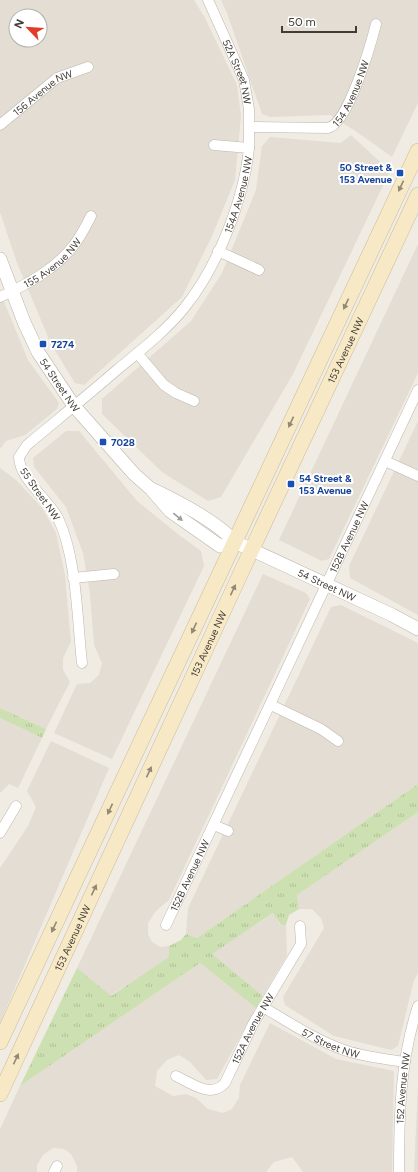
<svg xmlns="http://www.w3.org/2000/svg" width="418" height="1172" font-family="Figtree,sans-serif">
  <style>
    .residential { fill: #e3ddd3; fill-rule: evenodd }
    .park { fill: url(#park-tufts) }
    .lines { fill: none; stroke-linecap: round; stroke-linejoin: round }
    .minor-casing { stroke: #bdb6ab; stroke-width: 11 }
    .tertiary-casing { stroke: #bdb6ab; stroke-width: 14 }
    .secondary-casing { stroke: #cbbb98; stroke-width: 16 }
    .minor { stroke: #fff; stroke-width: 10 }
    .tertiary { stroke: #fff; stroke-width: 13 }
    .secondary { stroke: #f8e9c6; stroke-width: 15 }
    .oneway { fill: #938a76 }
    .oneway2 { fill: #a09e9a }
    .transit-dot { fill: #1a4fb4; stroke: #fff; stroke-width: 1.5 }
    .labels { text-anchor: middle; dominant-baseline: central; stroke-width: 4; stroke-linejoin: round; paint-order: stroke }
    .street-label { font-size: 10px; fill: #413c35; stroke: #fff }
    .transit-label { font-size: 10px; font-weight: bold; fill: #164399; stroke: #fff; text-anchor: start }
  </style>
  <defs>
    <pattern id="park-tufts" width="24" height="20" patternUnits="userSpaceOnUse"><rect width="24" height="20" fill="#cde0b1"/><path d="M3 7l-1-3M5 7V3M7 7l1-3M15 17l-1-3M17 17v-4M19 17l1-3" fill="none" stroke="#b1c199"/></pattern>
  </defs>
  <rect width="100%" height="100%" fill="#f0ece4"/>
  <g class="residential">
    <path d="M0 0H194L205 18 237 85 241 116 235 180 212 236 182 297 84 385 75 383 51 344 17 263 0 212ZM16 16H40V40H16Z"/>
    <polygon points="221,0 418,0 418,103 392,157 354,130 330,115 270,117 262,114 227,13"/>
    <polygon points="351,135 390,171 293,374 221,497 208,501 162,472 102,414 102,399 191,321 222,273 256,190 262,146 270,137 341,143"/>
    <polygon points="418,244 418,373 329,559 322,561 279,540"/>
    <polygon points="0,292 28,360 59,403 57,409 25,435 6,441 0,449"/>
    <polygon points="418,421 418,615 350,578 349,566"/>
    <polygon points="66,431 79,431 137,501 179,535 201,551 204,566 112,759 54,733 77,684 90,683 99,675 102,663 94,645 90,594 83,553 66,507 34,467 33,458"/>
    <polygon points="0,468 16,480 43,509 56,533 65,575 71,642 63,658 63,670 70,682 46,729 0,708"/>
    <polygon points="263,574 306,593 310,599 169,900 156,911 148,923 148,934 152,942 160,947 169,946 170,957 110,996 77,968"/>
    <polygon points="341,605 418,643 418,784 197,938 186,934 188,908 331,607"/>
    <polygon points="0,718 42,738 18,788 9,784 0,793"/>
    <polygon points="51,741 109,768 0,1023 0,868 28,826 36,807 27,791"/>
    <polygon points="418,812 418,973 414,980 398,1046 391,1050 334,1036 285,1005 283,997 324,928 321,918 312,909 299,909 297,895"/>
    <polygon points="274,913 280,925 286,925 287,955 263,996 211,954"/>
    <polygon points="200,963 256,1008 217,1079 206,1080 190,1062 179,1055 167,1060 157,1071 155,1086 173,1096 186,1094 196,1098 208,1109 223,1113 232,1109 239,1098 240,1085 270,1023 336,1059 394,1071 392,1172 303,1172 292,1157 274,1162 266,1172 77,1172 77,1166 71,1154 64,1149 53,1148 43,1155 37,1165 37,1172 0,1172 0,1129 20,1086"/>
    <polygon points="418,1085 418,1172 414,1172"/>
  </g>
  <g class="park">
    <polygon points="0,708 46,729 42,738 0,718"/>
    <polygon points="418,784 418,812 297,895 299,909 289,915 286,925 281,925 273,913 212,954 263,996 256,1008 200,963 20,1086 77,968 111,996 169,957 169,946 181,940 186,934 197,938"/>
  </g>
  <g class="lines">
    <g class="minor-casing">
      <g id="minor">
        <path id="s1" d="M208 0 244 80 249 109V148"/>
        <path id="s2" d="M0 125 57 78 88 67"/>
        <path id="s3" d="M250 127 328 128C348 124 371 44 376 24"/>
        <polyline points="218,251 259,270"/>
        <path id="s4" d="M0 297C27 284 55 270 74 245 81 236 86 226 91 216"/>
        <polyline points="137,353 164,385 176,393 194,401"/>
        <polyline points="385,461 418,476"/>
        <polyline points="73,578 114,574"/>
        <path id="s5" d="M82 663C77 619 77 558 58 518 48 499 19 478 19 457L27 445C57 420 88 395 118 369 141 350 166 331 185 307 218 266 244 199 249 148L214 145"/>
        <polyline points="271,705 321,729 338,741"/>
        <polyline points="214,825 228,831"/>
        <polyline points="0,833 16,806"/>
        <path id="s6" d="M166 925 418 390"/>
        <path id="s7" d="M263 1007C290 1023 317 1041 347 1051 366 1057 385 1059 405 1062"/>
        <path id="s8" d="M176 1076C191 1083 211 1099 225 1083L253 1024 301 944 300 926"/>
        <polyline points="54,1172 57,1166"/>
        <path id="s9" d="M399 1172C399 1116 400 1060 418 1006"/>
      </g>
    </g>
    <g class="tertiary-casing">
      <g id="tertiary">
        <path id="s10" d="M0 259 24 322 38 352 74 406 134 474 151 489 170 511 220 546 235 542"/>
        <path id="s11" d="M154 490C179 502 216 521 235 542L392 615 418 629"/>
      </g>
    </g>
    <g class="secondary-casing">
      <g id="secondary">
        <polyline points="0,1042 418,151"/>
        <path id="s12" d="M0 1094 245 564 418 195"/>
      </g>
    </g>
    <use href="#minor" class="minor"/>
    <use href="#tertiary" class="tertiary"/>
    <use href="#secondary" class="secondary"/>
  </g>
  <defs><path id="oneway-solid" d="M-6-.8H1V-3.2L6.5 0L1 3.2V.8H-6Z"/></defs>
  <g class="oneway">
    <use href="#oneway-solid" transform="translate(401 186) rotate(115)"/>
    <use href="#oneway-solid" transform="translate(346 304) rotate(115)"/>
    <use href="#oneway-solid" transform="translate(291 422) rotate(115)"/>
    <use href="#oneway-solid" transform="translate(233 590) rotate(-65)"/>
    <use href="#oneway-solid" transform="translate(194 628) rotate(115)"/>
    <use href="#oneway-solid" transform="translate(149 772) rotate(-65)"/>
    <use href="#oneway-solid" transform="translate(110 809) rotate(115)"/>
    <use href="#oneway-solid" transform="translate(94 890) rotate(-65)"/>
    <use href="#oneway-solid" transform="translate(54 927) rotate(115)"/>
    <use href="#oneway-solid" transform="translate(16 1059) rotate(-65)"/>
  </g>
  <use class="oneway2" href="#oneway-solid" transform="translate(178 517) rotate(39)"/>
  <g class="transit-dot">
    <rect x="396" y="169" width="8" height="8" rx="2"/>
    <rect x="39" y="340" width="8" height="8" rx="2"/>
    <rect x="99" y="438" width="8" height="8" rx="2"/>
    <rect x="287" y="480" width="8" height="8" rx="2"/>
  </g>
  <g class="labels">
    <g class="street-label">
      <text stroke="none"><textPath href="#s1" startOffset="78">52A Street NW</textPath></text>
      <text stroke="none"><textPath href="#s3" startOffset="121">154 Avenue NW</textPath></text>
      <text stroke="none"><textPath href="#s2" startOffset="54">156 Avenue NW</textPath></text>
      <text stroke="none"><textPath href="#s5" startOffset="571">154A Avenue NW</textPath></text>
      <text stroke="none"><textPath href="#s4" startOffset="63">155 Avenue NW</textPath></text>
      <text stroke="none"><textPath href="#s12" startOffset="820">153 Avenue NW</textPath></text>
      <text stroke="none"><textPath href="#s10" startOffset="140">54 Street NW</textPath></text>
      <text transform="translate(40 494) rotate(55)">55 Street NW</text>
      <text stroke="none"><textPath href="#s6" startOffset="429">152B Avenue NW</textPath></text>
      <text stroke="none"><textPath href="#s11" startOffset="198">54 Street NW</textPath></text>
      <text stroke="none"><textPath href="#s12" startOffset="496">153 Avenue NW</textPath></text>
      <text stroke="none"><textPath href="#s6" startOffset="55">152B Avenue NW</textPath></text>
      <text stroke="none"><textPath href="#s12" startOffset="172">153 Avenue NW</textPath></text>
      <text stroke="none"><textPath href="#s8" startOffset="115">152A Avenue NW</textPath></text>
      <text stroke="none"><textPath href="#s7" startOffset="77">57 Street NW</textPath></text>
      <text stroke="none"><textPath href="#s9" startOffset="84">152 Avenue NW</textPath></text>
    </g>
    <g class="transit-label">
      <text x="392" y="167" text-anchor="end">50 Street &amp;<tspan x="392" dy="12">153 Avenue</tspan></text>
      <text x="51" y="344">7274</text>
      <text x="111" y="442">7028</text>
      <text x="299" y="478">54 Street &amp;<tspan x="299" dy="12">153 Avenue</tspan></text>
    </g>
  </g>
  <g transform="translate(28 28) rotate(295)"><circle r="19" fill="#ffffff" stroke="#b3b1ae"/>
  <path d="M0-3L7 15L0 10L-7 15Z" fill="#e13c2a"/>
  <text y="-6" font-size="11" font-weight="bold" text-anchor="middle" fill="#413c35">N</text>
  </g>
  <path d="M282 26v6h74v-6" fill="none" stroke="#413c35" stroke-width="2"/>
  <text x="288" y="26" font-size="12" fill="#413c35" stroke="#ffffff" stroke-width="3" paint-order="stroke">50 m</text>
</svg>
